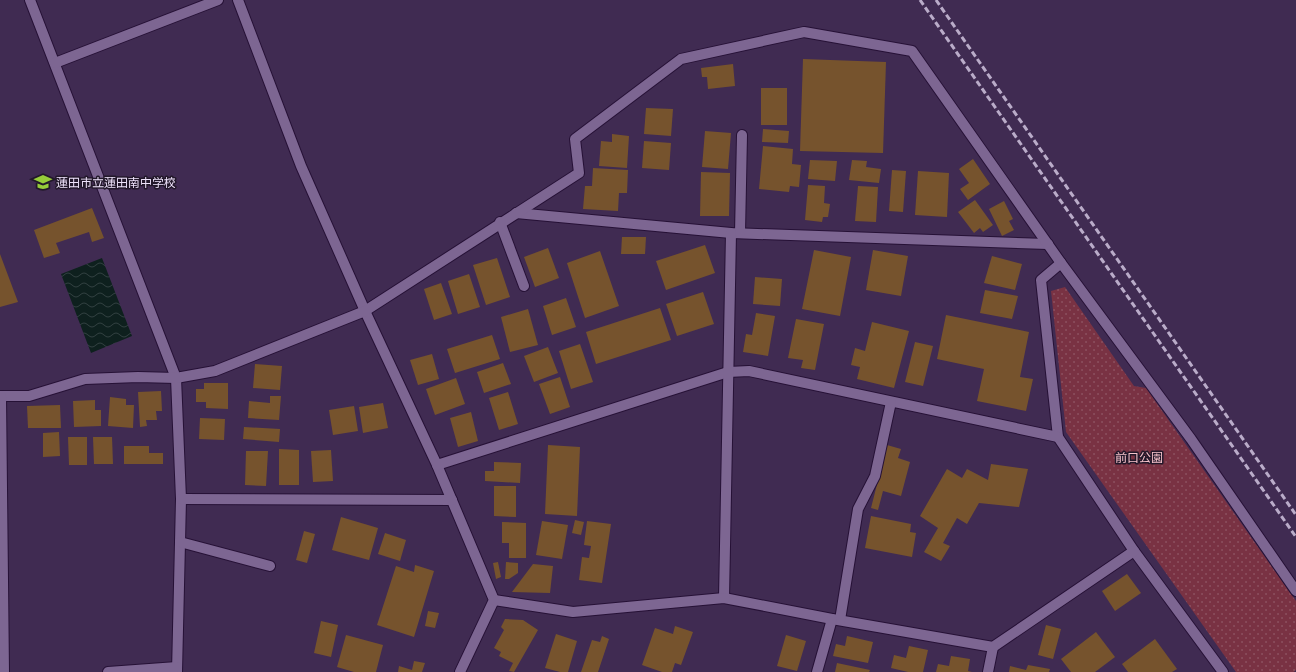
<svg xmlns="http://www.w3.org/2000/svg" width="1296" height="672" font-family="Montserrat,'Noto Sans JP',sans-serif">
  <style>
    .park { fill: url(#park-dots) }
    .water { fill: url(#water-waves) }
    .building { fill: #76532d }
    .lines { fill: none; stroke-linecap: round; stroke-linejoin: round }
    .street-casing { stroke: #261136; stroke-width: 12 }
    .street { stroke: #7d6692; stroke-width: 10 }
    .rail { stroke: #baacc9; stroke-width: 3; stroke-dasharray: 6 3; stroke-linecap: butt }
    .labels { text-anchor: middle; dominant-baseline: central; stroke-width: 3; stroke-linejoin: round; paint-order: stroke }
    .poi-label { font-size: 12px; fill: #efe3fc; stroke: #22182a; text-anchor: start }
    .park-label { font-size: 12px; fill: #f7c2cb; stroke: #22182a }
  </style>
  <defs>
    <pattern id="park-dots" width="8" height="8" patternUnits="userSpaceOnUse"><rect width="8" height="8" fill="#793243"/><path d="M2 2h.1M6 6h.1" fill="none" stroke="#8c505f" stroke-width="1.8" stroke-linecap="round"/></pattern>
    <pattern id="water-waves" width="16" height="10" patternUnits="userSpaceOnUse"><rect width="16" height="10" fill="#0e201e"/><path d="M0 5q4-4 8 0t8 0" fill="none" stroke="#314040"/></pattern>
  </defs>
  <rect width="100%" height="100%" fill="#402b52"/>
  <polygon class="park" points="1065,287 1134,386 1146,388 1296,601 1296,670 1294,672 1236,672 1066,432 1051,291"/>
  <polygon class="water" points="102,258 132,336 91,353 61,274"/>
  <g class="building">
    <polygon points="803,59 886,62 883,153 800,151"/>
    <polygon points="733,64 735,86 708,89 707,77 702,77 701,68"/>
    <rect x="761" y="88" width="26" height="37"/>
    <polygon points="646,108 673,109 671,136 644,134"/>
    <polygon points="763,129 789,131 788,143 762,142"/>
    <polygon points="705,131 731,133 728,169 702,167"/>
    <polygon points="612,134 629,136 627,168 599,166 601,141 612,142"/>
    <polygon points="644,141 671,143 669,170 642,168"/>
    <polygon points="763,146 793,149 792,164 801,165 799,187 790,186 789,192 759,189"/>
    <polygon points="973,159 990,184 968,200 960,189 969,183 959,169"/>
    <polygon points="810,160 837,161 835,181 808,179"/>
    <polygon points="852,160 867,161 866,167 881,169 879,183 849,180"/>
    <polygon points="593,168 628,170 627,193 619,193 618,211 583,209 585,186 592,186"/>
    <polygon points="892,170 906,171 903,212 889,211"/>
    <polygon points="918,171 949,173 947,217 915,215"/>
    <polygon points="701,172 730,173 729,216 700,216"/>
    <polygon points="808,185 825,186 824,203 830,204 828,217 823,217 822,222 805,220"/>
    <polygon points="858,186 878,187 876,222 855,221"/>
    <polygon points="975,200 993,225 983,232 980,228 974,233 958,212"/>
    <polygon points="1004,201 1013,219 1009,221 1014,230 1002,236 989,209"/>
    <polygon points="92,208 104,238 92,242 89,232 56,243 60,253 44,258 34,230"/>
    <polygon points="622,237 646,237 645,254 621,254"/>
    <polygon points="705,245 715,273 666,290 656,261"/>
    <polygon points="548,248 559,278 535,287 524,257"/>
    <polygon points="814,250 851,257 840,316 802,309"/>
    <polygon points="873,250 908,256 901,296 866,290"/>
    <polygon points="600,251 619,306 585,318 567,263"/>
    <polygon points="0,254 18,302 0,307"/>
    <polygon points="992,256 1022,264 1015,290 984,283"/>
    <polygon points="497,258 510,297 486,305 473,265"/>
    <polygon points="469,274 480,307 458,314 448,281"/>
    <polygon points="755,277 782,279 780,306 753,304"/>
    <polygon points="441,283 452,314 434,320 424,289"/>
    <polygon points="985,290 1018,296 1012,319 980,313"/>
    <polygon points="703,292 714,324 677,336 666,304"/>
    <polygon points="566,298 576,327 552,335 543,306"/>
    <polygon points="660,308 671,340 596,364 586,332"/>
    <polygon points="528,309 538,345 510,352 501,317"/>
    <polygon points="756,313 775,316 768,356 743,352 746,334 752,335"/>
    <polygon points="946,315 1029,332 1020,377 1033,379 1026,411 977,401 984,369 937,359"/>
    <polygon points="796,319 824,324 815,370 801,368 803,360 788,358"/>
    <polygon points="872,322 909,331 894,388 857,379 860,367 851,365 855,348 865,351"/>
    <polygon points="492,335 500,359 455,373 447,349"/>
    <polygon points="915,342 933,346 923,386 905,382"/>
    <polygon points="580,344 593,382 571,389 559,351"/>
    <polygon points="548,347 558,373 534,382 524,356"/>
    <polygon points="432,354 439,379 418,385 410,360"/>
    <polygon points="503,363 511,384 484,393 477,372"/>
    <polygon points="255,364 282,366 280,390 253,388"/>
    <polygon points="560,377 570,407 550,414 539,384"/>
    <polygon points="456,378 465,404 435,415 426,389"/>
    <polygon points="204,383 228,383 228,409 206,408 206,402 196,402 196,389 204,389"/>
    <polygon points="161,391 162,411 156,411 157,420 146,420 147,426 140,427 138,392"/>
    <polygon points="508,392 518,424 499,430 489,398"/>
    <polygon points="270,396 281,396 279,420 248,418 249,401 270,403"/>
    <polygon points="110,397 126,399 126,405 134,405 133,428 108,426"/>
    <polygon points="95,400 95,410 101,410 101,426 74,427 73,401"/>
    <polygon points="383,403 388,428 363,433 359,407"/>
    <polygon points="60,405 61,428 28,428 27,406"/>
    <polygon points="354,406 358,431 333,435 329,410"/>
    <polygon points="471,412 478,441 458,447 450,418"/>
    <polygon points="200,418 225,419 224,440 199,439"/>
    <polygon points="244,427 280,429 279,442 243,439"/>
    <polygon points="59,432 60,456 43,457 43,433"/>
    <polygon points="68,437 87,437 87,465 69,465"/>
    <polygon points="93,437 112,437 113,464 94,464"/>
    <polygon points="548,445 580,447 577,516 545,514"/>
    <polygon points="887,445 901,449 898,458 910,462 901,496 883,491 878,510 871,508"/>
    <polygon points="124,446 149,446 149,453 163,453 163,464 124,464"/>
    <polygon points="279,449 299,450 299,485 279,485"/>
    <polygon points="331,450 333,481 313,482 311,451"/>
    <polygon points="246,451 268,451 266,486 245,485"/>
    <polygon points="494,462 521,463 520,483 485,481 485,471 494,471"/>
    <polygon points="991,464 1028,469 1019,507 979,503 967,524 957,518 943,543 950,546 941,561 924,552 938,528 920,516 947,469 962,478 967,469 988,480"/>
    <polygon points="494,486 516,486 516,517 494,516"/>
    <polygon points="871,516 911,524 910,532 916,533 912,557 865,548"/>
    <polygon points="341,517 378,528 369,560 332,550"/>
    <polygon points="575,520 584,522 581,535 572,533"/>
    <polygon points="542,521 568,525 562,559 536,555"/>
    <polygon points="587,521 611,524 602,583 579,580 582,557 589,558 591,546 584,545"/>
    <polygon points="502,522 526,523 526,558 509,558 509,543 502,543"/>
    <polygon points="304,531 315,534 307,563 296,560"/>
    <polygon points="385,533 406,540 400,561 378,554"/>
    <polygon points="498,562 501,577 496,579 493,563"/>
    <polygon points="506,562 518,563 518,573 509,579 505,579"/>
    <polygon points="533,564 553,566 550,593 512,592"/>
    <polygon points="415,565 434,571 414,637 377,625 396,566 414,572"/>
    <polygon points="1127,574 1141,593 1115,611 1102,591"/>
    <polygon points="428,611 439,613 435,628 425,626"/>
    <polygon points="505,619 523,620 538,630 514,672 509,671 513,663 499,656 501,652 494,648 504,630 501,627"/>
    <polygon points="321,621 338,625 331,657 314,653"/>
    <polygon points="1046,625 1061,629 1053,659 1038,655"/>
    <polygon points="675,626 693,632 681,665 675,663 672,672 662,672 642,665 655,628 673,634"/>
    <polygon points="1096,632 1115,657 1095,672 1071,672 1061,659"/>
    <polygon points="556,634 577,641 568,672 560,672 545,668"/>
    <polygon points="346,635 383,645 376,672 354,672 337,667"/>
    <polygon points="786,635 806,641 797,671 777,666"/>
    <polygon points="602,636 609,639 598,672 581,672 592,640 600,642"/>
    <polygon points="847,636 873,642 868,663 833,656 836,644 845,646"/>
    <polygon points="1155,639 1177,669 1172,672 1128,672 1122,664"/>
    <polygon points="909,646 928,650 923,672 908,672 891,668 894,655 906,658"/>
    <polygon points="951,656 970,659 968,671 972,672 936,672 938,664 949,666"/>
    <polygon points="414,661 425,663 422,672 398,672 399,666 412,670"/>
    <polygon points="837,663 870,670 869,672 835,672"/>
    <polygon points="1028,665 1050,669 1049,672 1009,672 1010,666 1026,670"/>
  </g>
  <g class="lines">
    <g class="street-casing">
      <g id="street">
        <polyline points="30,0 176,378 181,499 177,672"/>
        <polyline points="238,0 301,166 365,311 437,465 494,600 460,672"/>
        <polyline points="55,63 218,0"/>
        <polyline points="516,213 731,233 1048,244"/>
        <polyline points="500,222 524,286"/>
        <polyline points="740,233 742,135"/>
        <polyline points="1061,263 1041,280 1058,437 1134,551 1223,672"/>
        <polyline points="0,396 29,396 85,379 138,377 176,378 215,371 365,311 579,173 575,139 681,59 804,32 912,51 1061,263 1191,439 1296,591"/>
        <polyline points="1,396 4,672"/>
        <polyline points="437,465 728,372 749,371 1058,437"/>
        <polyline points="181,499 452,500"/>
        <polyline points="180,542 270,566"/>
        <polyline points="724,598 731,233"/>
        <polyline points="494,600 573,612 724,598 832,619 993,647 1134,551"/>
        <polyline points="840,620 858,509 875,476 891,402"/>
        <polyline points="108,672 177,667"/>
        <polyline points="817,672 832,619"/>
        <polyline points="988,672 993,647"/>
      </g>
    </g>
    <use href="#street" class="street"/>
    <g class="rail">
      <polyline points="920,0 1296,537"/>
      <polyline points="936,0 1296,515"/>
    </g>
  </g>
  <defs>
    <g id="school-bare" transform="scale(1.38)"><path d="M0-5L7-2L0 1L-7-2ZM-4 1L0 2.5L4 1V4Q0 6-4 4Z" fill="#96cc3a" stroke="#22182a" stroke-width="2.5" paint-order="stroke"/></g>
  </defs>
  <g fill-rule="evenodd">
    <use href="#school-bare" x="43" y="182"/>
  </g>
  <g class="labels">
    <g class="poi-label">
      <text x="56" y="182">蓮田市立蓮田南中学校</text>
    </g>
    <g class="park-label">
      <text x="1139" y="457">前口公園</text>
    </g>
  </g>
</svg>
